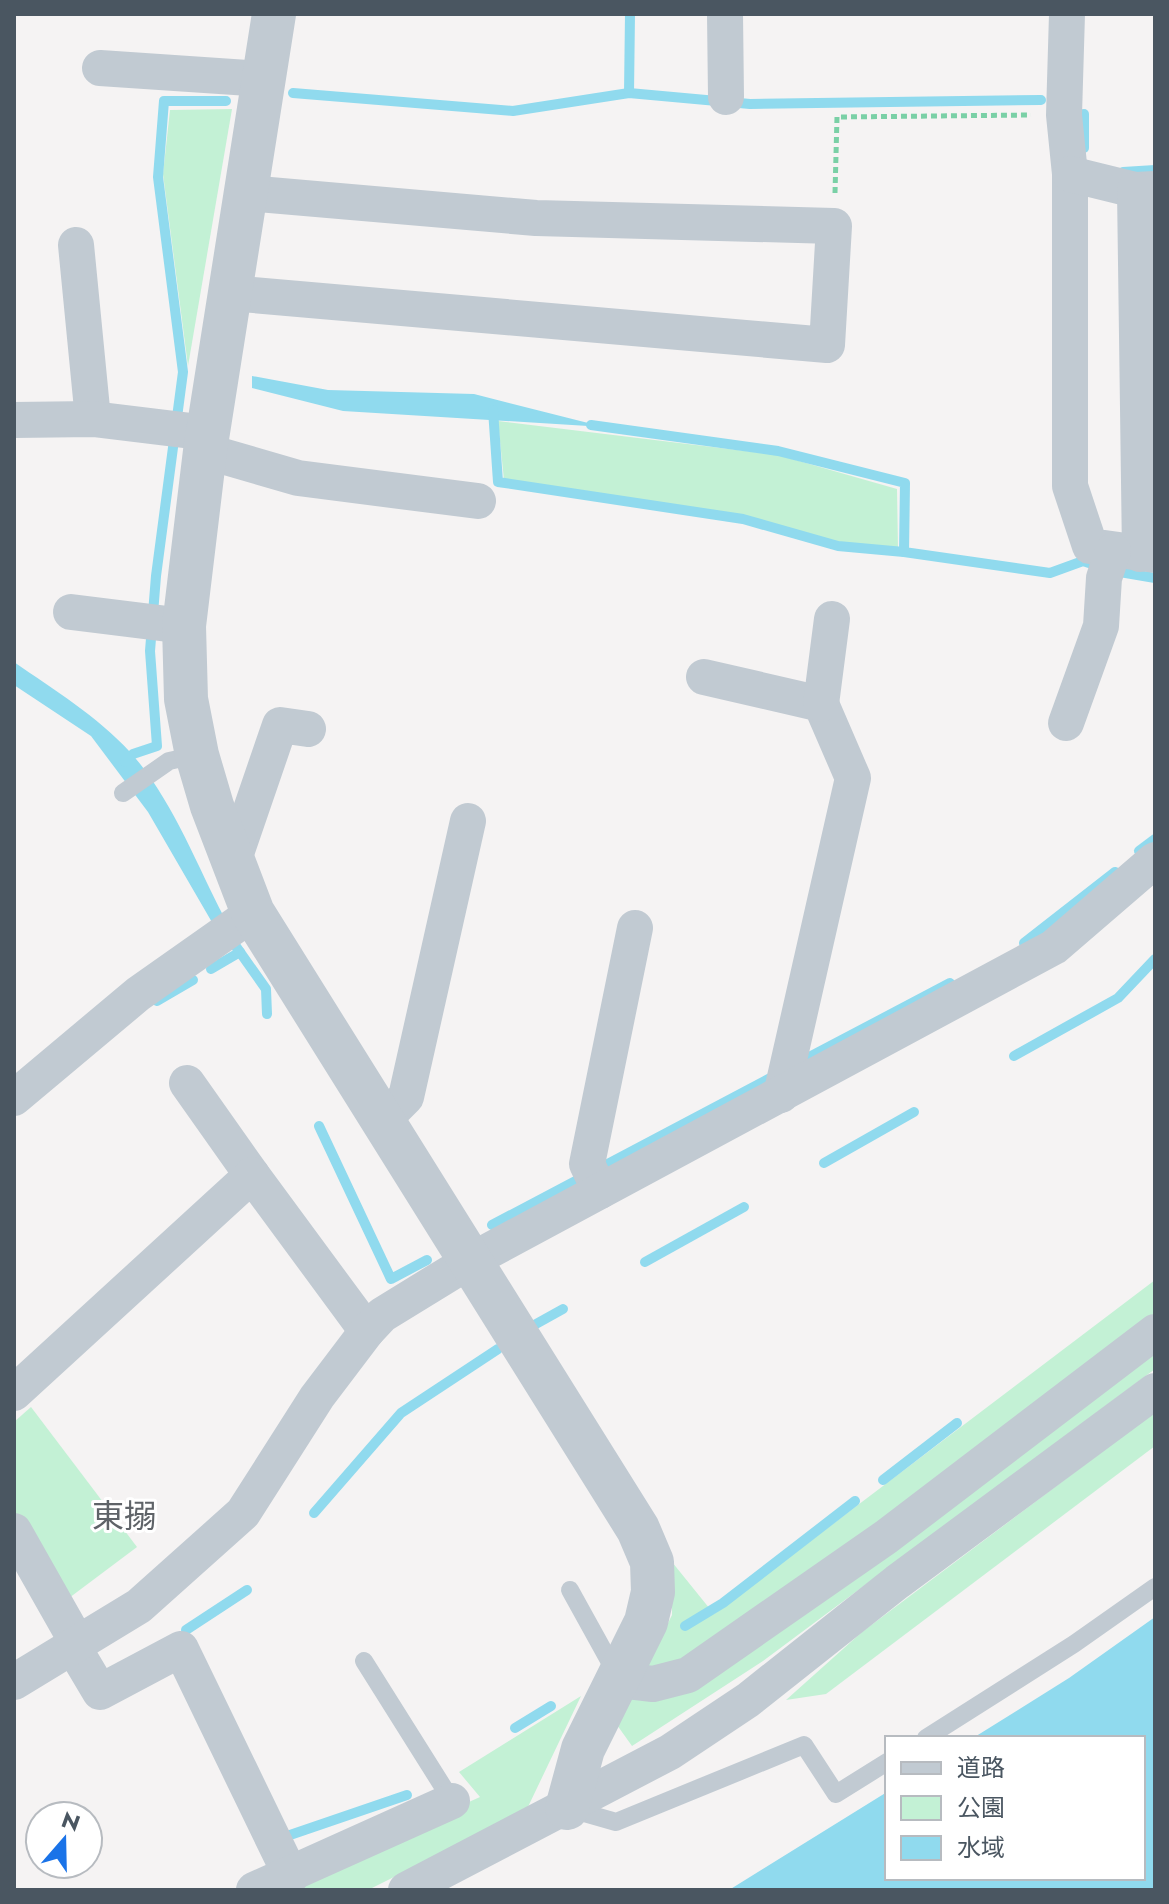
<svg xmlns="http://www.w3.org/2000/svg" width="1169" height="1904" font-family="Jost,'Noto Sans JP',sans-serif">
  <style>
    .green { fill: #c3f1d5 }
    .water { fill: #90daee }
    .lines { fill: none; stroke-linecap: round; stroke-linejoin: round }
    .stream { stroke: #90daee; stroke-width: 10 }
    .path { stroke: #7ad0a6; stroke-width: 5; stroke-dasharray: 6 4; stroke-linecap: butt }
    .service { stroke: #c1cad2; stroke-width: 18 }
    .minor { stroke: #c1cad2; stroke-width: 36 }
    .tertiary { stroke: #c1cad2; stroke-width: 44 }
    .labels { text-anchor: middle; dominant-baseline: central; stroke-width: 6; stroke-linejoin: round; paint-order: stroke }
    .neighbourhood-label { font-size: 32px; fill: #5f6368; stroke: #fff }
  </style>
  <rect width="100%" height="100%" fill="#f5f3f3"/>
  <g class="green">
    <polygon points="232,109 188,366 163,174 170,110"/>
    <polygon points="498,421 778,455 897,489 898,548 842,543 736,514 504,480"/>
    <polygon points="1155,1280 1155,1369 763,1661 632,1746 617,1725 672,1615 672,1562 714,1614"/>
    <polygon points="31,1407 137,1547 61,1604 14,1521 14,1422"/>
    <polygon points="1155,1412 1155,1446 826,1694 786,1700 862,1632"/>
    <polygon points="581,1696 526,1811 368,1890 274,1890 480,1797 459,1772"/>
  </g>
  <g class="water">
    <polygon points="252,376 328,390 474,394 604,427 343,411 252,388"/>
    <path d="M14 662C54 690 97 716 130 752 171 797 196 863 224 917L213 924 148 812 91 736 14 685Z"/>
    <polygon points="1155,1617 1155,1890 729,1890 887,1792 887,1878 1143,1878 1143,1738 973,1738 1069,1678"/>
  </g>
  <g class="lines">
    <g class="stream">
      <polyline points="293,93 513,111 629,93 750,104 1041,100"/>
      <polyline points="629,93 630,14"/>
      <polyline points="1084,148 1084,114"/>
      <polyline points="1123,172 1155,170"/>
      <polyline points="493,410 498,482 743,519 838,546 904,552"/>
      <polyline points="591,425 778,451 905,483 904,552 1050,573 1083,561 1095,565"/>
      <polyline points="1114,571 1155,578"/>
      <polyline points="125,762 133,754 157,746 150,651 156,576 183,372 158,177 164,101 226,101"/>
      <polyline points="1139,851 1155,839"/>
      <polyline points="230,938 266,989 267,1014"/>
      <polyline points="1024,943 1115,872"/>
      <polyline points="211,969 240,952"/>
      <polyline points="157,1001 193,980"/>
      <polyline points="1014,1056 1118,998 1155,959"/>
      <polyline points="798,1063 950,983"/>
      <polyline points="319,1126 391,1279 427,1260"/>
      <polyline points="824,1163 914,1112"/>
      <polyline points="492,1225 776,1075"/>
      <polyline points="645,1262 744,1207"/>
      <polyline points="536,1324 563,1309"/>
      <polyline points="883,1480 957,1423"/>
      <polyline points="314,1513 401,1413 498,1349"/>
      <polyline points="685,1626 723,1603 855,1501"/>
      <polyline points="186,1630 247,1590"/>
      <polyline points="515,1728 551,1706"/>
      <polyline points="290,1835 407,1795"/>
    </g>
    <polyline class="path" points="835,193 837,117 1031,115"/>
    <g class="service">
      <polyline points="123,793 169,761 197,755"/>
      <polyline points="570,1590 617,1675"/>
      <polyline points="364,1661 452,1801"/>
      <polyline points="926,1738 1074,1644 1155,1587"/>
      <polyline points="567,1808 616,1822 804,1745 836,1794 887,1762"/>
    </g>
    <g class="minor">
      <polyline points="725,14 726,97"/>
      <polyline points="1067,14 1064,115 1070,174 1070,486 1090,546 1155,555"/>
      <polyline points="100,68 263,79"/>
      <polyline points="1070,174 1135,190 1155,189"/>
      <polyline points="1135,190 1140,554"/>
      <polyline points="76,245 93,419"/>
      <polyline points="230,293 827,345 834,226 536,218 246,193"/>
      <polyline points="14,420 93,419 208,433"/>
      <polyline points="205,451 298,478 478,501"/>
      <polyline points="71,612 184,626"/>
      <polyline points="704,677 821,704 853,778 781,1095"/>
      <polyline points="821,704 832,619"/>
      <polyline points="1066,723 1101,626 1104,578 1113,551"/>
      <polyline points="233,862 280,725 308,729"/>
      <polyline points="187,1083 252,1175"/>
      <polyline points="14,1098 138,994 253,913"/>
      <polyline points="382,1121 406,1097 468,821"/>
      <polyline points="600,1191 587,1164 635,928"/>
      <polyline points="14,1393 252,1175 367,1331"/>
      <polyline points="14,1531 78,1644 78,1655 100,1692 181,1649 291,1876"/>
      <polyline points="619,1680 653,1684 688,1675 886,1537 1155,1332"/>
      <polyline points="14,1682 139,1606 243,1513 317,1397 367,1331 382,1315 470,1261 1054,947 1155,860"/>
      <polyline points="254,1890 452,1801"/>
      <polyline points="406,1890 670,1752 748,1700 897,1582 1155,1391"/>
    </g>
    <polyline class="tertiary" points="274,14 205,451 184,626 186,699 197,755 212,806 253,913 638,1529 652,1562 653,1592 646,1622 583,1749 567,1808"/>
  </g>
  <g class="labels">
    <g class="neighbourhood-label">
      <text x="124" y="1516">東搦</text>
    </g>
  </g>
  <rect width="1169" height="1904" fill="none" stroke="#4a5661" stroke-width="32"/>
  <rect x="885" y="1736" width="260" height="144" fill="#ffffff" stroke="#b7bbc0" stroke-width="2"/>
  <rect x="901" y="1762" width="40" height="12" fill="#c1cad2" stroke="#b7bbc0" stroke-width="2"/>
  <text x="957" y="1776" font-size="24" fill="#4a5661">道路</text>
  <rect x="901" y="1796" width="40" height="24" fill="#c3f1d5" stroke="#b7bbc0" stroke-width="2"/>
  <text x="957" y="1816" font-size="24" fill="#4a5661">公園</text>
  <rect x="901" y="1836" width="40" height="24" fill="#90daee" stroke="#b7bbc0" stroke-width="2"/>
  <text x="957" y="1856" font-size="24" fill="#4a5661">水域</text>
  <g transform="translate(64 1840) rotate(20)"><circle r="38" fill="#ffffff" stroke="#b7bbc0" stroke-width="2"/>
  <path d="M0-6L14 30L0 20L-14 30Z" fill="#1a73e8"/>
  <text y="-12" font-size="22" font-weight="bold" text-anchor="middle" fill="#4a5661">N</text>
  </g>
</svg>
